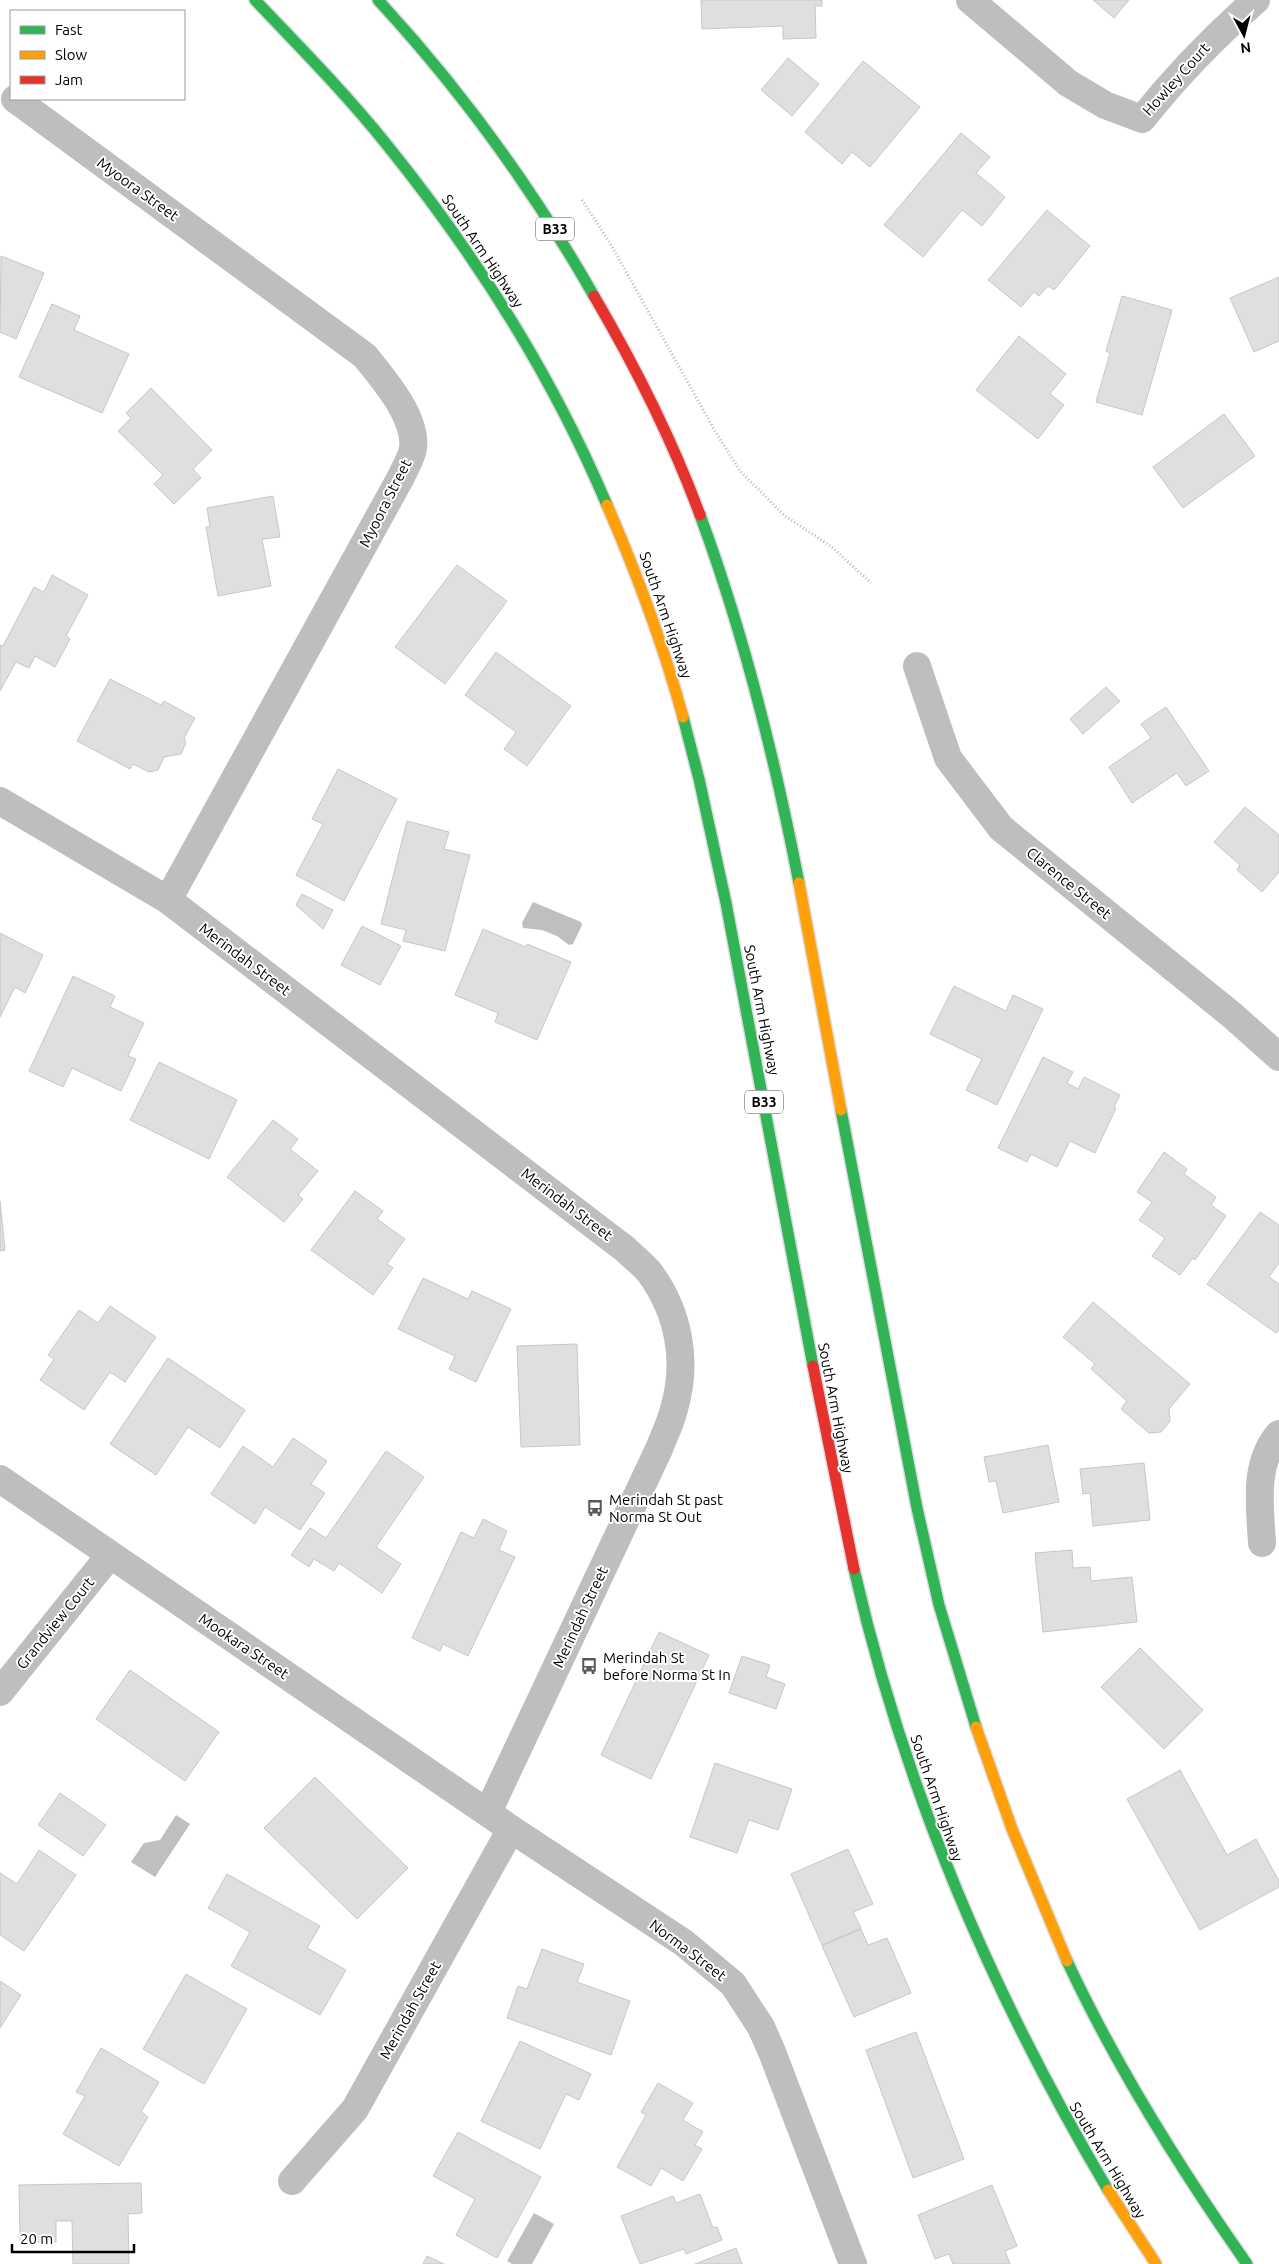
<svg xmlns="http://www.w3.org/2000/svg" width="1279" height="2264" font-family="Ubuntu,sans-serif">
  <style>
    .water { fill: #bfbfbf }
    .building { fill: #dfdfdf; stroke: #c7c7c7 }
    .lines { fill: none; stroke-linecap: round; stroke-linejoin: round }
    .fast-casing { stroke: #dbdbdb; stroke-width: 14 }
    .slow-casing { stroke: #dbdbdb; stroke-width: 14 }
    .jam-casing { stroke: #dbdbdb; stroke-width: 14 }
    .path { stroke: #b9b9b9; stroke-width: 3; stroke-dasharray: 1 2.5; stroke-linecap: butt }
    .street { stroke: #bebebe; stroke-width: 28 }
    .fast { stroke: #30b455; stroke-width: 11 }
    .slow { stroke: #ff9f0a; stroke-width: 11 }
    .jam { stroke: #e5322d; stroke-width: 11 }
    .labels { text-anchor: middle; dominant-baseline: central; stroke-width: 4; stroke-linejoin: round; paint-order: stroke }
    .shield { fill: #fff; stroke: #4c4c4c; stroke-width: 1 }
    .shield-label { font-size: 14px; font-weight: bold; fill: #000 }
    .street-label { font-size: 15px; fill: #000; stroke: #fff }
    .poi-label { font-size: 15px; fill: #000; stroke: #fff; text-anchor: start }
  </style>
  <rect width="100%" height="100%" fill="#fff"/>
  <g class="water">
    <polygon points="533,902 581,922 582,925 573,944 569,945 557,936 542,930 523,928 522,923"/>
    <polygon points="176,1815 190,1824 155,1877 131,1862 144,1843 160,1840"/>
    <polygon points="534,2213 554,2224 532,2264 512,2264 507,2261"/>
  </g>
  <g class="building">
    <polygon points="701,0 822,0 822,6 815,6 816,38 783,39 783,26 702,29"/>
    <polygon points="1093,0 1129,0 1114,18"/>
    <polygon points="788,58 819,84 792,116 761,90"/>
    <polygon points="863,61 920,107 870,167 852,152 842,164 805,132"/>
    <polygon points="961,133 990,157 976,173 1005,197 982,226 962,210 923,257 884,225"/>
    <polygon points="1047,210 1090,246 1054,290 1048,286 1039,296 1034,292 1021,307 988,280"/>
    <polygon points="1,256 44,273 16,339 0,332"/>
    <polygon points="1279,277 1279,341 1254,352 1230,298"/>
    <polygon points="1122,296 1172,310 1142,415 1096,402 1110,353 1106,351"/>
    <polygon points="52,304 80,316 74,330 129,354 102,413 19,377"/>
    <polygon points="1019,336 1066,374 1050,394 1064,405 1038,439 976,390"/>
    <polygon points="151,388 212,450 193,469 201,478 174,504 154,484 163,475 118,431 131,418 126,413"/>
    <polygon points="1224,414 1255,456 1183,508 1153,467"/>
    <polygon points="273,496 280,537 262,539 271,586 218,596 206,527 210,527 207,508"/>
    <polygon points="457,565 507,601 445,684 395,647"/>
    <polygon points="52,575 88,595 66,636 70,639 55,667 35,656 29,668 16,662 0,691 0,645 3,646 34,587 44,592"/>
    <polygon points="496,652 571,706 527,766 504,749 516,732 465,695"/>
    <polygon points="110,679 161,705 164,701 195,718 184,738 186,743 181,754 164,757 158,770 149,772 133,764 130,769 77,741"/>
    <polygon points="1106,687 1120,701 1083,734 1070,719"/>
    <polygon points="1166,707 1209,771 1186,786 1177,773 1132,803 1109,767 1151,738 1141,724"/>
    <polygon points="338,769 397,799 344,901 296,875 323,824 312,819"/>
    <polygon points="1245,807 1279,835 1279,872 1262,892 1237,870 1240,865 1214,842"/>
    <polygon points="407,821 449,832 444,849 470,855 445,951 403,941 406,930 381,924"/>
    <polygon points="302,894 333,910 323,929 296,905"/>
    <polygon points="362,926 401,946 380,985 341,965"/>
    <polygon points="483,929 526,947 527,944 571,962 537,1040 495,1022 498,1013 455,995"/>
    <polygon points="0,933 43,955 25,993 15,987 0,1017"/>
    <polygon points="73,976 115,996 110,1007 144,1023 128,1056 136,1059 121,1091 72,1068 63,1087 29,1071"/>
    <polygon points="954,986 1006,1011 1013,995 1043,1009 997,1105 966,1090 982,1059 930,1034"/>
    <polygon points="1043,1057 1073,1072 1067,1083 1078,1089 1084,1077 1120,1095 1114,1107 1116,1108 1095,1153 1070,1141 1057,1167 1031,1154 1027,1162 998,1148"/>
    <polygon points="159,1062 237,1100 209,1159 130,1120"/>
    <polygon points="273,1120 298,1139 290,1149 318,1171 298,1195 303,1199 284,1222 227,1177"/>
    <polygon points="1164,1152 1187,1169 1184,1174 1216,1197 1211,1205 1226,1216 1195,1260 1193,1258 1180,1275 1152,1256 1165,1238 1139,1220 1152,1202 1137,1192"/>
    <polygon points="355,1191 383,1211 377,1219 405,1239 387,1264 393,1268 373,1295 311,1250"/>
    <polygon points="0,1201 5,1250 0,1251"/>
    <polygon points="1260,1212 1279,1225 1279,1263 1269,1277 1279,1284 1279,1330 1276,1333 1207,1284"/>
    <polygon points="423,1278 468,1299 472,1291 511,1309 476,1382 449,1369 455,1356 398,1329"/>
    <polygon points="1093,1302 1190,1384 1169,1409 1170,1421 1161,1432 1149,1433 1121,1409 1127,1401 1091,1369 1095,1364 1063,1337"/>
    <polygon points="110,1306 156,1337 125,1382 110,1372 84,1410 40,1380 54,1359 48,1355 79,1310 98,1323"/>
    <polygon points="577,1344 580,1445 521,1447 517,1346"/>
    <polygon points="168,1358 245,1410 220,1448 188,1427 156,1475 110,1444"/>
    <polygon points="293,1438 327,1461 311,1484 325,1493 300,1530 265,1507 255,1524 211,1494 243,1446 273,1467"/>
    <polygon points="1048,1445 1059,1502 1003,1513 996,1481 989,1482 984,1457"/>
    <polygon points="386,1451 424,1477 376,1547 401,1564 382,1593 339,1563 334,1571 314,1559 309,1567 291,1555 310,1528 326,1538"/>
    <polygon points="1144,1463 1150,1520 1093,1526 1090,1493 1083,1494 1080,1469"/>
    <polygon points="483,1519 507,1531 499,1550 515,1557 468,1656 443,1644 440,1651 412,1638 461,1532 474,1538"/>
    <polygon points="1072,1550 1073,1568 1090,1567 1091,1581 1132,1577 1137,1622 1043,1632 1035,1553"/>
    <polygon points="659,1632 709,1655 651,1779 601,1755"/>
    <polygon points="1140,1648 1203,1710 1164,1749 1101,1687"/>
    <polygon points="742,1656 770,1665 766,1677 785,1684 776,1709 729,1693"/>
    <polygon points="130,1670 219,1732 185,1781 96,1719"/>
    <polygon points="715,1763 792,1789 778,1830 749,1820 737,1853 690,1837"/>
    <polygon points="1180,1770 1227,1855 1256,1839 1279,1881 1279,1887 1200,1930 1127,1799"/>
    <polygon points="315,1777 408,1868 357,1919 264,1828"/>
    <polygon points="60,1793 106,1825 83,1856 38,1825"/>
    <polygon points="848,1849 873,1904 853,1912 861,1928 822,1945 791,1874"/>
    <polygon points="39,1850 76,1875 24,1951 0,1935 0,1873 17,1884"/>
    <polygon points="227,1874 320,1926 307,1948 346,1970 320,2015 231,1966 250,1932 208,1908"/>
    <polygon points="861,1929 868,1945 887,1938 911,1993 854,2017 822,1946"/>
    <polygon points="542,1949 584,1964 577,1982 630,2001 611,2055 507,2018 518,1986 527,1989"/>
    <polygon points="186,1974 247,2009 204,2084 143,2049"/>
    <polygon points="0,1981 21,1995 0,2028"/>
    <polygon points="916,2032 964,2159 913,2178 866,2050"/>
    <polygon points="520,2041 591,2074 579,2100 566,2094 540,2149 481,2121"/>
    <polygon points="101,2048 159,2082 141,2112 148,2117 119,2166 63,2134 85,2096 76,2092"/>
    <polygon points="658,2083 693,2103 683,2120 703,2132 695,2145 702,2149 683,2181 661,2168 651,2186 617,2167 646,2115 641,2112"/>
    <polygon points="458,2132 541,2177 497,2258 456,2235 475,2199 433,2176"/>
    <polygon points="141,2183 142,2213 128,2214 129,2264 73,2264 72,2221 56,2221 56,2242 20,2242 19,2185"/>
    <polygon points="992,2185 1017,2246 1005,2251 1010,2264 953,2264 949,2254 935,2259 918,2215"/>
    <polygon points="700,2194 713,2228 717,2227 722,2240 686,2254 684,2249 640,2264 621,2216 673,2196 676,2203"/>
    <polygon points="736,2248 742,2264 695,2264"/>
    <polygon points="427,2256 444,2264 423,2264"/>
  </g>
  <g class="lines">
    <g class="fast-casing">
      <g id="fast">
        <path d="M255 0C300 47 346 94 387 145 475 254 552 375 607 505"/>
        <path d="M378 0C462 91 533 189 594 296"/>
        <path d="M700 515C744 634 775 759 799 883"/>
        <polyline points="683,717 699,779 726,903 813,1366"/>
        <polyline points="841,1110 917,1508 939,1605 976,1727"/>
        <path d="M854 1569C905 1792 992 1994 1108 2190"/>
        <path d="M1067 1961C1117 2068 1179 2167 1247 2264"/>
      </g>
    </g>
    <g class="slow-casing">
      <g id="slow">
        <path d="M607 505C637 574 663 644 683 717"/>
        <polyline points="799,883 841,1110"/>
        <polyline points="976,1727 1012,1829 1067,1961"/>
        <polyline points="1108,2190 1156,2264"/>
      </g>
    </g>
    <g class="jam-casing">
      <g id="jam">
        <path d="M594 296C635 366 672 439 700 515"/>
        <polyline points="813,1366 854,1569"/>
      </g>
    </g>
    <polyline class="path" points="582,200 610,243 715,431 740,471 785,516 832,547 871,583"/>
    <g class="street">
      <path d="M970 0 1068 83 1105 105 1142 119C1177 75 1214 37 1256 0"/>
      <path d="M15 99 365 356C383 379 417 417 413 448 412 457 405 468 401 477L168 900"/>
      <polyline points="917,666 948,758 1001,828 1233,1016 1279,1057"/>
      <path d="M0 801 168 900 625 1249C633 1257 643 1264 650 1273 679 1313 688 1361 674 1409 671 1422 664 1436 659 1449L488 1812"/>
      <polyline points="0,1479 511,1829 684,1943 733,1984 761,2027 772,2052 853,2264"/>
      <path d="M1262 1543C1260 1506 1253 1464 1279 1434"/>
      <polyline points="0,1692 110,1555"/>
      <polyline points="292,2181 355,2109 511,1829"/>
    </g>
    <use href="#fast" class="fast"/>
    <use href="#slow" class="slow"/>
    <use href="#jam" class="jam"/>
  </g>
  <defs>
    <g id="bus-bare" transform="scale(1.35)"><path d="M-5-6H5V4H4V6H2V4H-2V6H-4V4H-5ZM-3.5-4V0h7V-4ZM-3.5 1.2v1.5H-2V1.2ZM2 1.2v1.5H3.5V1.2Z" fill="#595959" stroke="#fff" stroke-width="2.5" paint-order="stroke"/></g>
  </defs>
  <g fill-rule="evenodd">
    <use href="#bus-bare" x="595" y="1508"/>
    <use href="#bus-bare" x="589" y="1666"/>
  </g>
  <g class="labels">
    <g class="shield">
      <rect x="536" y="217.5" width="38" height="23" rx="4"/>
      <rect x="745" y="1090.5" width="38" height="23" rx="4"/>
    </g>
    <g class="shield-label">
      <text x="555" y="229">B33</text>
      <text x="764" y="1102">B33</text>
    </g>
    <g class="street-label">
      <text transform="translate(1176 79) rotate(-48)">Howley Court</text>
      <text transform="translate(138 189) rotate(36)">Myoora Street</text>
      <text transform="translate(483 251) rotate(56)">South Arm Highway</text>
      <text transform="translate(385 503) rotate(-63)">Myoora Street</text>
      <text transform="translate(666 615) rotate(71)">South Arm Highway</text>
      <text transform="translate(1069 883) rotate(39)">Clarence Street</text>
      <text transform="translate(245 959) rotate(37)">Merindah Street</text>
      <text transform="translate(762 1010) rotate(79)">South Arm Highway</text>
      <text transform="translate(567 1204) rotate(37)">Merindah Street</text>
      <text transform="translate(836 1408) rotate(79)">South Arm Highway</text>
      <text transform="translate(580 1617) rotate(-65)">Merindah Street</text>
      <text transform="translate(55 1623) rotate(-51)">Grandview Court</text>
      <text transform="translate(244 1646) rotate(34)">Mookara Street</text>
      <text transform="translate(937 1798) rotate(71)">South Arm Highway</text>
      <text transform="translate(688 1950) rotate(37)">Norma Street</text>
      <text transform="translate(410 2010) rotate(-61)">Merindah Street</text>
      <text transform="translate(1108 2160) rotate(59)">South Arm Highway</text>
    </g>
    <g class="poi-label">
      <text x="609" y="1499">Merindah St past<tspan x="609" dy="17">Norma St Out</tspan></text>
      <text x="603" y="1657">Merindah St<tspan x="603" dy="17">before Norma St In</tspan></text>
    </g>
  </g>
  <rect x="10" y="10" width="175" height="90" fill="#ffffff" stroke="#999999"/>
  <rect x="20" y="26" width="25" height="8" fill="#30b455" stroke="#999999"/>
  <text x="55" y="35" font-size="15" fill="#000000">Fast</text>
  <rect x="20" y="51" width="25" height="8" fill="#ff9f0a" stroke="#999999"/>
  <text x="55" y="60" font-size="15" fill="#000000">Slow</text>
  <rect x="20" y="76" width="25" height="8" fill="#e5322d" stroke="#999999"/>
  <text x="55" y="85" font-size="15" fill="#000000">Jam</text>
  <g transform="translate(1244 35) rotate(173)" stroke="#ffffff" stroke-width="4" paint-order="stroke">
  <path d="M0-4L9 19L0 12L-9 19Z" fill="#000000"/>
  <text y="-8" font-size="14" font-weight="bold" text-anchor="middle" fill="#000000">N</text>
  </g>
  <path d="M12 2244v8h122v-8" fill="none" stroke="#000000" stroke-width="2.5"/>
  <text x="20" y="2244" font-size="15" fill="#000000" stroke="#ffffff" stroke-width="4" paint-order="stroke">20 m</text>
</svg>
